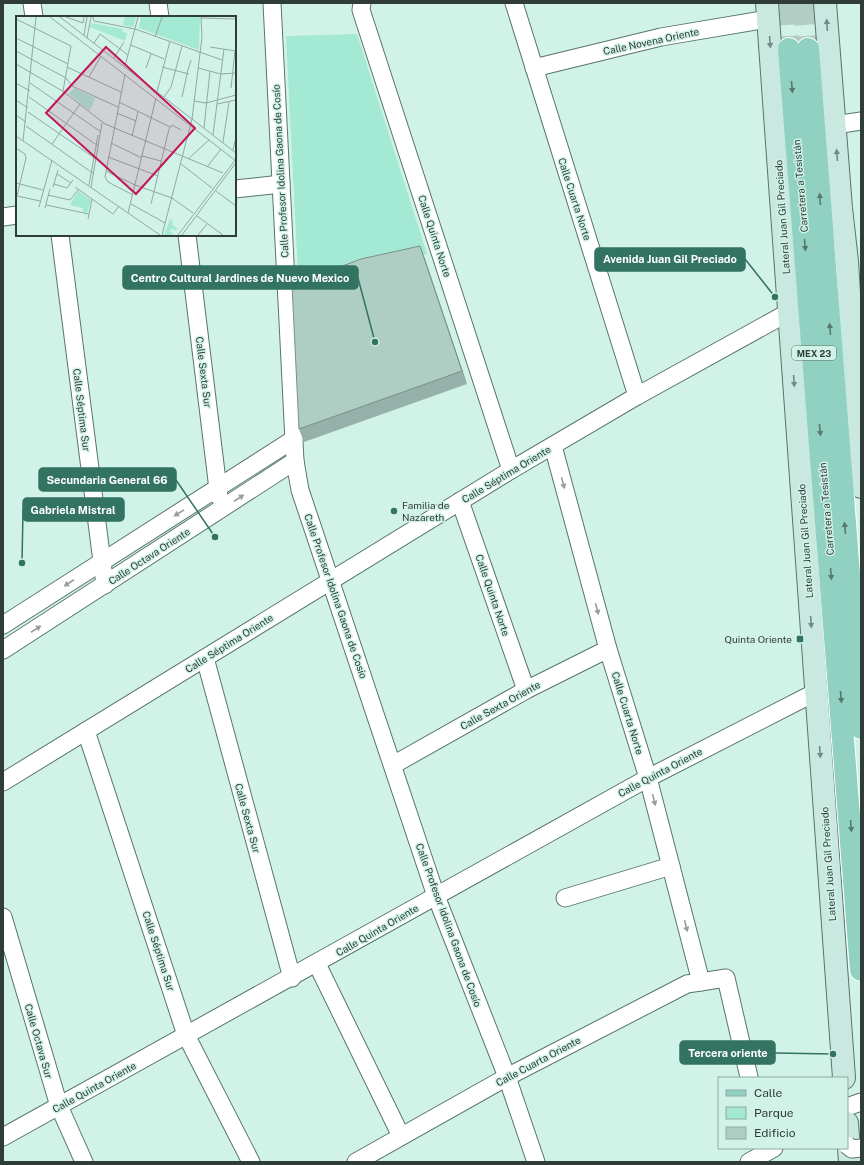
<svg xmlns="http://www.w3.org/2000/svg" width="864" height="1165" font-family="'Public Sans',sans-serif">
  <style>
    .green { fill: #a3e9d4 }
    .lines { fill: none; stroke-linecap: round; stroke-linejoin: round }
    .primary-tunnel { stroke: #b1cec4; stroke-width: 22; stroke-dasharray: 22 11; stroke-linecap: butt }
    .street-casing { stroke: #58756c; stroke-width: 19 }
    .secondary-casing { stroke: #58756c; stroke-width: 24 }
    .primary-casing { stroke: #fff; stroke-width: 24 }
    .street { stroke: #fff; stroke-width: 17 }
    .secondary { stroke: #c8e8e0; stroke-width: 22 }
    .primary { stroke: #91d1c1; stroke-width: 22 }
    .street-bridge-casing { stroke: #58756c; stroke-width: 19; stroke-linecap: butt }
    .street-bridge { stroke: #fff; stroke-width: 17 }
    .wall { fill: #96b1a9 }
    .shaded-wall { fill: #7a9089 }
    .building { fill: #aecec4; stroke: #7a9089 }
    .oneway { fill: #748984 }
    .oneway2 { fill: #57786f }
    .oneway3 { fill: #989e9c }
    .poi-dot { fill: #337362; stroke: #d1f2e7; stroke-width: 1.5 }
    .labels { text-anchor: middle; dominant-baseline: central; stroke-width: 3; stroke-linejoin: round; paint-order: stroke }
    .shield { fill: #d1f2e7; stroke: #60736c; stroke-width: 1 }
    .shield-label { font-size: 9px; font-weight: bold; fill: #303c38 }
    .street-label { font-size: 10px; fill: #303c38; stroke: #d1f2e7 }
    .poi-label { font-size: 10px; fill: #303c38; stroke: #d1f2e7; text-anchor: start }
    .inset-road { fill: none; stroke: #91a9a1; stroke-width: 1 }
    .view { fill: #c2185b; fill-opacity: 0.15; stroke: #c2185b; stroke-width: 2 }
    .inset-edge { fill: none; stroke: #303c38; stroke-width: 2 }
    .leader { fill: none; stroke: #337362; stroke-width: 1.5 }
    .callout-dot { fill: #337362; stroke: #d1f2e7; stroke-width: 1.5 }
    .callout { fill: #337362; stroke: #337362; stroke-width: 1.5 }
    .callout-label { font-size: 11px; text-anchor: middle; font-weight: bold; fill: #fff }
  </style>
  <rect width="100%" height="100%" fill="#d1f2e7"/>
  <polygon class="green" points="357,34 427,254 299,294 286,36"/>
  <g class="lines">
    <g class="primary-tunnel">
      <polyline points="786,3 789,49"/>
      <polyline points="804,3 808,49"/>
    </g>
    <g class="street-casing">
      <g id="street">
        <polyline points="32,3 34,17"/>
        <polyline points="158,3 160,17"/>
        <polyline points="272,3 295,461 300,490 436,896 507,1077 536,1162"/>
        <polyline points="362,3 361,10 511,470"/>
        <polyline points="514,3 637,396"/>
        <polyline points="534,68 661,37 768,19"/>
        <polyline points="835,125 861,121"/>
        <polyline points="235,189 281,184"/>
        <polyline points="3,217 17,215"/>
        <polyline points="60,235 105,585"/>
        <polyline points="187,235 219,497"/>
        <polyline points="553,446 608,649 648,778 701,982"/>
        <polyline points="460,501 526,690"/>
        <polyline points="3,625 294,439"/>
        <polyline points="3,650 295,461"/>
        <polyline points="205,658 292,978"/>
        <polyline points="86,731 186,1035 251,1162"/>
        <polyline points="393,765 526,690 608,649"/>
        <polyline points="3,782 511,470 637,396 789,312"/>
        <polyline points="565,898 671,866"/>
        <polyline points="3,917 59,1106 84,1162"/>
        <polyline points="317,964 401,1136"/>
        <polyline points="847,1107 861,1102"/>
        <polyline points="3,1137 648,778 816,692"/>
        <polyline points="356,1162 507,1077 687,984 726,978 749,1077"/>
        <polyline points="749,1162 774,1148"/>
      </g>
    </g>
    <g class="secondary-casing">
      <g id="secondary">
        <polyline points="767,3 844,1078"/>
        <polyline points="825,3 841,208 847,261 861,487"/>
        <polyline points="847,1123 850,1162"/>
      </g>
    </g>
    <g class="primary-casing">
      <g id="primary">
        <polyline points="789,49 861,970"/>
        <polyline points="808,49 861,728"/>
      </g>
    </g>
    <use href="#street" class="street"/>
    <use href="#secondary" class="secondary"/>
    <use href="#primary" class="primary"/>
    <g class="street-bridge-casing">
      <polyline id="street-bridge" points="847,1145 852,1149 861,1148"/>
    </g>
    <use href="#street-bridge" class="street-bridge"/>
  </g>
  <polygon class="wall" points="420,246 467,384 304,442 299,429"/>
  <polygon class="shaded-wall" points="420,246 425,259 467,384 462,371"/>
  <polygon class="building" points="420,246 462,371 299,429 292,285 361,259"/>
  <defs><path id="oneway-solid" d="M-6-.8H1V-3.2L6.5 0L1 3.2V.8H-6Z"/></defs>
  <g class="oneway">
    <use href="#oneway-solid" transform="translate(827 25) rotate(-94)"/>
    <use href="#oneway-solid" transform="translate(770 42) rotate(86)"/>
    <use href="#oneway-solid" transform="translate(837 155) rotate(-94)"/>
    <use href="#oneway-solid" transform="translate(794 381) rotate(86)"/>
    <use href="#oneway-solid" transform="translate(811 622) rotate(86)"/>
    <use href="#oneway-solid" transform="translate(820 752) rotate(86)"/>
  </g>
  <g class="oneway2">
    <use href="#oneway-solid" transform="translate(792 87) rotate(85)"/>
    <use href="#oneway-solid" transform="translate(820 199) rotate(-94)"/>
    <use href="#oneway-solid" transform="translate(805 245) rotate(85)"/>
    <use href="#oneway-solid" transform="translate(830 329) rotate(-95)"/>
    <use href="#oneway-solid" transform="translate(820 430) rotate(85)"/>
    <use href="#oneway-solid" transform="translate(845 528) rotate(-95)"/>
    <use href="#oneway-solid" transform="translate(831 574) rotate(85)"/>
    <use href="#oneway-solid" transform="translate(841 697) rotate(85)"/>
    <use href="#oneway-solid" transform="translate(851 826) rotate(85)"/>
  </g>
  <g class="oneway3">
    <use href="#oneway-solid" transform="translate(563 483) rotate(75)"/>
    <use href="#oneway-solid" transform="translate(239 498) rotate(-33)"/>
    <use href="#oneway-solid" transform="translate(179 513) rotate(148)"/>
    <use href="#oneway-solid" transform="translate(69 583) rotate(147)"/>
    <use href="#oneway-solid" transform="translate(597 609) rotate(75)"/>
    <use href="#oneway-solid" transform="translate(36 629) rotate(-33)"/>
    <use href="#oneway-solid" transform="translate(654 800) rotate(76)"/>
    <use href="#oneway-solid" transform="translate(686 926) rotate(76)"/>
  </g>
  <g class="poi-dot">
    <circle cx="394" cy="511" r="4"/>
    <rect x="796" y="635" width="8" height="8" rx="2"/>
  </g>
  <g class="labels">
    <rect class="shield" x="792" y="346" width="44" height="14" rx="3"/>
    <g class="shield-label">
      <text x="814" y="353">MEX 23</text>
    </g>
    <g class="street-label">
      <text transform="translate(651 41) rotate(-12)">Calle Novena Oriente</text>
      <text transform="translate(280 171) rotate(-93)">Calle Profesor Idolina Gaona de Cosío</text>
      <text transform="translate(800 186) rotate(-95)">Carretera a Tesistán</text>
      <text transform="translate(575 199) rotate(72)">Calle Cuarta Norte</text>
      <text transform="translate(782 217) rotate(-94)">Lateral Juan Gil Preciado</text>
      <text transform="translate(435 236) rotate(72)">Calle Quinta Norte</text>
      <text transform="translate(204 372) rotate(83)">Calle Sexta Sur</text>
      <text transform="translate(82 410) rotate(83)">Calle Séptima Sur</text>
      <text transform="translate(506 474) rotate(-31)">Calle Séptima Oriente</text>
      <text transform="translate(826 509) rotate(-95)">Carretera a Tesistán</text>
      <text transform="translate(805 541) rotate(-94)">Lateral Juan Gil Preciado</text>
      <text transform="translate(149 556) rotate(-33)">Calle Octava Oriente</text>
      <text transform="translate(493 595) rotate(71)">Calle Quinta Norte</text>
      <text transform="translate(336 596) rotate(71)">Calle Profesor Idolina Gaona de Cosío</text>
      <text transform="translate(229 643) rotate(-32)">Calle Séptima Oriente</text>
      <text transform="translate(500 705) rotate(-29)">Calle Sexta Oriente</text>
      <text transform="translate(628 713) rotate(73)">Calle Cuarta Norte</text>
      <text transform="translate(660 772) rotate(-28)">Calle Quinta Oriente</text>
      <text transform="translate(248 818) rotate(75)">Calle Sexta Sur</text>
      <text transform="translate(828 864) rotate(-94)">Lateral Juan Gil Preciado</text>
      <text transform="translate(449 925) rotate(70)">Calle Profesor Idolina Gaona de Cosío</text>
      <text transform="translate(377 930) rotate(-30)">Calle Quinta Oriente</text>
      <text transform="translate(159 951) rotate(72)">Calle Séptima Sur</text>
      <text transform="translate(39 1041) rotate(74)">Calle Octava Sur</text>
      <text transform="translate(538 1061) rotate(-28)">Calle Cuarta Oriente</text>
      <text transform="translate(94 1087) rotate(-29)">Calle Quinta Oriente</text>
    </g>
    <g class="poi-label">
      <text x="402" y="505">Familia de<tspan x="402" dy="12">Nazareth</tspan></text>
      <text x="792" y="639" text-anchor="end">Quinta Oriente</text>
    </g>
  </g>
  <g transform="translate(16 16)">
    <rect width="220" height="220" fill="#d1f2e7"/>
    <path d="M109 1H120L117 11 107 9ZM125 1H184L183 34 123 12ZM75 7 107 13 106 16 111 17 109 25 74 11ZM58 72 79 82 74 95 53 78ZM62 175 75 184 71 197 67 196V192L54 189ZM154 203 157 206 156 209 162 213 158 214 156 212 154 215 157 219H148Z" fill="#a3e9d4"/>
    <path class="inset-road" d="M34 1 220 145M44 1 220 137M50 1 67 7 68 1M77 1 78 5 119 13 206 44M185 2 220 3M0 3 55 30 47 75M68 19 71 1M139 21 146 1M0 22 52 48M71 22 75 1M78 27 84 18 112 39M115 29 148 43M194 31 220 35M0 35 50 62 56 70 102 91M98 42 108 26M0 48 48 76 89 108 207 157M109 50 122 1M51 51 105 76M146 51 173 58M130 52 135 38M182 52 205 58 220 57M171 57 175 44M109 58 89 161 92 166 117 179M73 61 85 40M0 67 14 75M14 67 85 116M215 72 219 35M141 76 154 25M13 81 82 130M148 81 155 71 166 30M166 81 171 58M0 84 12 92M178 85 190 87 220 79M103 86 154 111M201 88 220 84M12 96 80 143M101 97 120 105M0 99 10 106M10 110 78 158M188 112 194 55M197 119 208 33M0 120 144 219M116 120 122 96M7 125 20 1M207 126 213 86M95 127 126 142M36 128 64 88M0 132 9 138 10 142 1 180M217 134 220 121M126 140 145 145M92 141 142 160M172 143 193 124M165 148 196 172M191 151 205 133M90 155 119 169 156 182 177 197M41 158 55 167M0 167 27 174M38 168 51 172 57 164M73 169 82 119M37 171 42 154M59 171 97 198 103 190M75 171 86 107M200 175 220 190M32 179 54 184 63 173M1 180 24 185M115 188 149 207M135 188 153 113 156 109 165 114M30 189 73 198M23 191 36 144M29 192 34 173M112 197 140 82M181 200 207 219M72 203 76 183M146 219 176 103 186 21 185 1M162 219 220 143M166 219 219 148M182 219 191 208"/>
    <path class="view" d="M90 31 179 112 120 178 30 97Z"/>
    <rect width="220" height="220" class="inset-edge"/>
  </g>
  <path class="leader" d="M775 297L745 259M375 342L358 278M215 537L176 480M22 563L23 510M833 1054L775 1053"/>
  <g class="callout-dot">
    <circle cx="775" cy="297" r="4"/>
    <circle cx="375" cy="342" r="4"/>
    <circle cx="215" cy="537" r="4"/>
    <circle cx="22" cy="563" r="4"/>
    <circle cx="833" cy="1054" r="4"/>
  </g>
  <g class="callout">
    <rect x="595" y="248" width="150" height="23" rx="4"/>
    <rect x="123" y="266" width="235" height="23" rx="4"/>
    <rect x="39" y="468" width="137" height="23" rx="4"/>
    <rect x="23" y="498" width="101" height="23" rx="4"/>
    <rect x="680" y="1041" width="95" height="23" rx="4"/>
  </g>
  <g class="callout-label">
    <text x="670" y="263">Avenida Juan Gil Preciado</text>
    <text x="240" y="282">Centro Cultural Jardines de Nuevo Mexico</text>
    <text x="107" y="484">Secundaria General 66</text>
    <text x="73" y="514">Gabriela Mistral</text>
    <text x="728" y="1057">Tercera oriente</text>
  </g>
  <rect width="864" height="1165" fill="none" stroke="#303c38" stroke-width="8"/>
  <rect x="718" y="1077" width="130" height="72" fill="#d1f2e7" stroke="#91a9a1"/>
  <rect x="726" y="1090" width="20" height="6" fill="#91d1c1" stroke="#91a9a1"/>
  <text x="754" y="1097" font-size="12" fill="#303c38">Calle</text>
  <rect x="726" y="1107" width="20" height="12" fill="#a3e9d4" stroke="#91a9a1"/>
  <text x="754" y="1117" font-size="12" fill="#303c38">Parque</text>
  <rect x="726" y="1127" width="20" height="12" fill="#aecec4" stroke="#91a9a1"/>
  <text x="754" y="1137" font-size="12" fill="#303c38">Edificio</text>
</svg>
